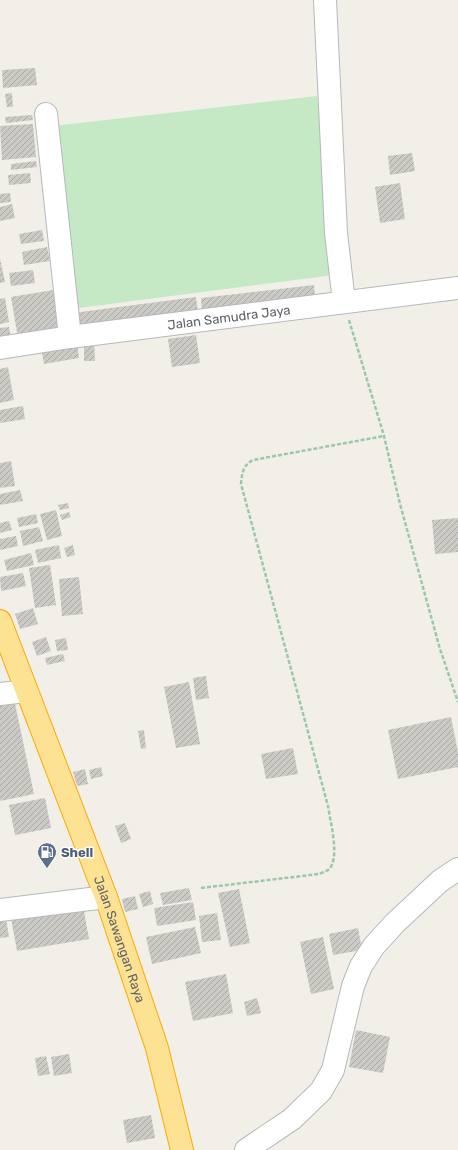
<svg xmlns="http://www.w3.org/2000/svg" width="458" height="1150" font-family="Rubik,sans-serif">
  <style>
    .garden { fill: #c5e8c5 }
    .building { fill: url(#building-hatch) }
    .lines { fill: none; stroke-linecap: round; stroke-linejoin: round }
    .minor-casing { stroke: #b5b8bc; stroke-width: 24 }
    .highway-casing { stroke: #f9ab00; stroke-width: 24 }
    .path { stroke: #9cc7a9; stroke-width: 2.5; stroke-dasharray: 4 2; stroke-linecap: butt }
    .minor { stroke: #fff; stroke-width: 22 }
    .highway { stroke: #fde293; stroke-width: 22 }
    .labels { text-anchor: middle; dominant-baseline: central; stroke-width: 3; stroke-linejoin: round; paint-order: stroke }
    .street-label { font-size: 13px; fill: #5f6368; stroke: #fff }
    .service-label { font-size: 13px; font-weight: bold; fill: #4e5e75; stroke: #fff; text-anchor: start }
  </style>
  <defs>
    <pattern id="building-hatch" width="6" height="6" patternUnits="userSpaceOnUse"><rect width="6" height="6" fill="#cccac5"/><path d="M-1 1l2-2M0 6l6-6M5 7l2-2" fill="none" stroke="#a9a8a4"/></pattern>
  </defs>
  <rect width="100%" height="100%" fill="#f1efe8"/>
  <polygon class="garden" points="317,96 334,275 63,310 44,127"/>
  <g class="building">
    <polygon points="35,68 37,85 3,88 2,70"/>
    <polygon points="12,93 13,107 7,107 5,94"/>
    <polygon points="32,115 33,120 6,123 5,117"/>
    <polygon points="33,124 36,157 2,160 0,126"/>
    <polygon points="412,153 415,171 390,175 388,156"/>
    <polygon points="36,161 37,167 11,170 11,164"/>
    <polygon points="30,173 31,183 9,185 8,175"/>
    <polygon points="400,183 405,219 380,223 375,187"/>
    <polygon points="10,193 11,202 0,203 0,194"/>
    <polygon points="12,204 15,218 0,221 0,207"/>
    <polygon points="42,230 44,241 21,244 19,234"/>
    <polygon points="47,247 50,261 24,265 22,252"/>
    <polygon points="0,259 5,282 0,283"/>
    <polygon points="33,270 35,283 11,286 9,273"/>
    <polygon points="314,285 315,298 202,311 201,298"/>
    <polygon points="53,290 60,331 18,338 11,297"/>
    <polygon points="196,297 198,313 75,329 73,313"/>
    <polygon points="5,298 9,322 0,324 0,299"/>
    <polygon points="9,327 11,338 0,340 0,328"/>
    <polygon points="196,335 200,363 172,367 168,339"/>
    <polygon points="84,340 94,340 95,361 84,361"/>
    <polygon points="77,343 79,358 44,364 41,348"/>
    <polygon points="8,367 14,400 0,403 0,369"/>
    <polygon points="23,406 25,419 0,423 0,410"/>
    <polygon points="11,461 15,486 0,488 0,463"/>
    <polygon points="20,490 23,501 0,505 0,494"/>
    <polygon points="68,503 69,508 60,510 58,505"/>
    <polygon points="56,510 62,536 47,540 40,514"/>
    <polygon points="69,512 71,517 62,520 60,515"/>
    <polygon points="36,514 38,523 19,527 17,518"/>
    <polygon points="458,518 458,552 435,554 432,520"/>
    <polygon points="9,521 12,530 0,533 0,523"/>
    <polygon points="39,527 43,541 23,546 20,531"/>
    <polygon points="16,536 18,546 0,550 0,539"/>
    <polygon points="59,545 61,558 38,563 35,550"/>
    <polygon points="73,545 75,555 67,557 64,548"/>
    <polygon points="31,553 34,565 7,571 4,560"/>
    <polygon points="50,565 56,605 35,608 29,568"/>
    <polygon points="23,573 26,586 1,591 0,577"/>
    <polygon points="79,577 83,614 62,616 59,579"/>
    <polygon points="33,608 38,624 20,629 15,614"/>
    <polygon points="46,637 51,651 37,656 32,642"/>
    <polygon points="66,638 68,650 57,651 55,640"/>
    <polygon points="63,654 65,661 47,665 45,658"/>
    <polygon points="206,676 209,698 196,700 193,678"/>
    <polygon points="189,682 200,744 176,748 164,687"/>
    <polygon points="13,694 34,794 0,801 0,697"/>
    <polygon points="451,717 458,752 458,767 398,779 388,730"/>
    <polygon points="144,730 146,748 141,749 138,731"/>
    <polygon points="293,748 298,774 266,779 261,754"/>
    <polygon points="101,767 103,776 91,779 89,770"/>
    <polygon points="85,769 88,784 77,786 73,772"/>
    <polygon points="45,798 51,828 15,835 9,805"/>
    <polygon points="125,823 131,839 121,843 115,826"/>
    <polygon points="189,888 192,900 163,905 160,893"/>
    <polygon points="239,889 250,943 230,947 218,893"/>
    <polygon points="150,891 153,904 143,907 139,894"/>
    <polygon points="135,896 138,909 125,912 122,899"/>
    <polygon points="193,902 196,920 157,926 154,908"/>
    <polygon points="83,906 89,939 17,951 11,918"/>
    <polygon points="0,913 5,913 9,937 0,938"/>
    <polygon points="217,913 221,940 202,942 199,916"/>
    <polygon points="195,927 201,953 152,964 146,937"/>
    <polygon points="358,928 362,950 333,955 329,934"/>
    <polygon points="323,937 334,989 311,994 300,942"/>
    <polygon points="226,974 233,1013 193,1021 185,982"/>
    <polygon points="257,998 261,1013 247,1016 244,1002"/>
    <polygon points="356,1030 390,1037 383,1073 349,1067"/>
    <polygon points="69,1054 72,1073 54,1076 51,1057"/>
    <polygon points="46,1056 50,1074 38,1076 35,1058"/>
    <polygon points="151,1115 155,1138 127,1143 123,1120"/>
  </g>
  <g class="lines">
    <g class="minor-casing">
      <g id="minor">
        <polyline points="325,0 336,233 344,302"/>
        <polyline points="46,114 70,337"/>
        <path id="s1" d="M0 348 70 337 458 288"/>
        <polyline points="0,694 26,691"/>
        <polyline points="0,910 106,897"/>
        <polyline points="246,1150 292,1119 321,1091 333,1070 353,986 361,966 374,946 395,923 440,881 458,869"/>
      </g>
    </g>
    <g class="highway-casing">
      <g id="highway">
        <path id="s2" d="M0 621 106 897 157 1048 182 1150"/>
      </g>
    </g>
    <g class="path">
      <polyline points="349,320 384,436 400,504 440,649 458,702"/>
      <path d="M201 888 319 874C321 873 325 872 328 870 341 860 330 821 328 806L241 484C242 473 243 465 253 460L384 436"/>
    </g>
    <use href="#minor" class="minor"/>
    <use href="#highway" class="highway"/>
  </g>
  <defs>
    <g id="fuel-pin" transform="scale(1)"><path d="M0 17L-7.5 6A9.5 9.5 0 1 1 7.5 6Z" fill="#5c6f8a" stroke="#fff"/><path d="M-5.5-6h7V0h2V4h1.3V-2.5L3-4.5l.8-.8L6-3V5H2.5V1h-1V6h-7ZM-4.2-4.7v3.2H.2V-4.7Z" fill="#fff"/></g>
  </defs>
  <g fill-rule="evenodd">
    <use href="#fuel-pin" x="47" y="852"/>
  </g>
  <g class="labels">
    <g class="street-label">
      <text stroke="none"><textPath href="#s1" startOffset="231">Jalan Samudra Jaya</textPath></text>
      <text stroke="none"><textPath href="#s2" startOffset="340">Jalan Sawangan Raya</textPath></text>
    </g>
    <g class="service-label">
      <text x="61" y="852">Shell</text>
    </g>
  </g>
</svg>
